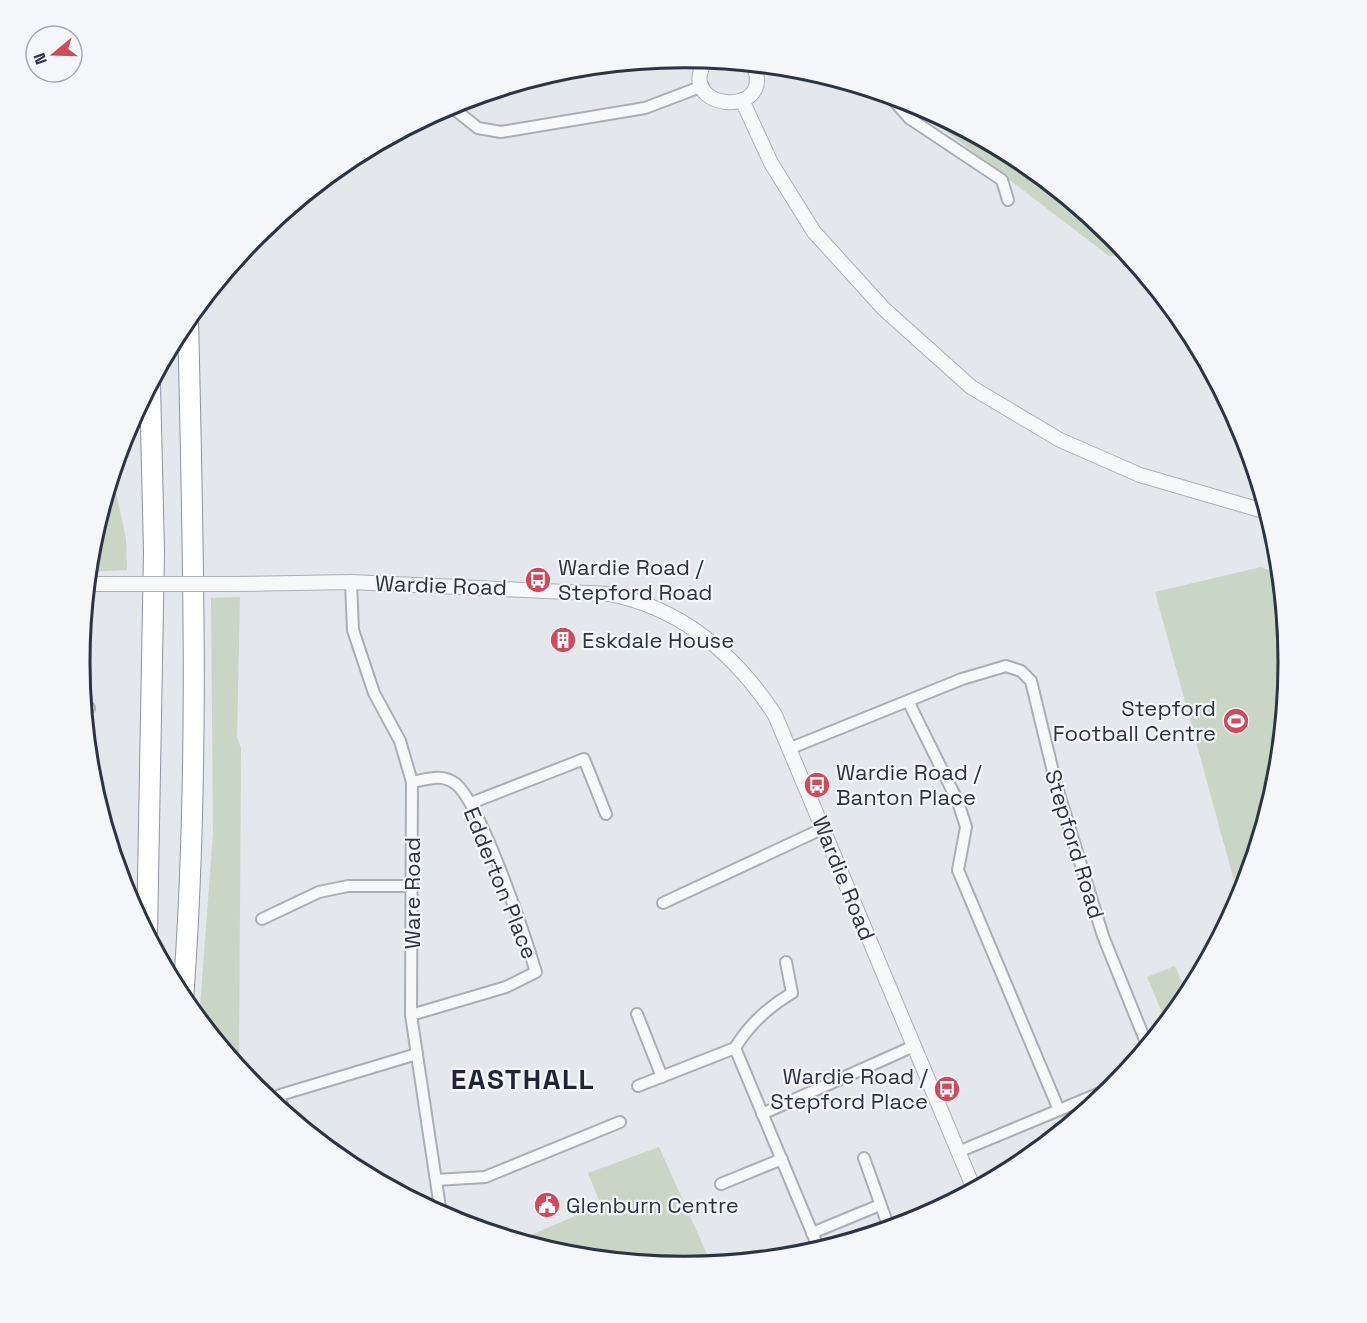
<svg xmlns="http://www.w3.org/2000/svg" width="1367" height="1323" font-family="'Space Grotesk',sans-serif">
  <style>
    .green { fill: #c9d6c5 }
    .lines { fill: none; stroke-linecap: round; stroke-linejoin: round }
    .minor-casing { stroke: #a9aeb7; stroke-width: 14 }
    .tertiary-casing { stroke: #a9aeb7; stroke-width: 16 }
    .motorway-casing { stroke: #8b94a3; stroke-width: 22 }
    .minor { stroke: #f7f8fa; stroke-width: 10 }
    .tertiary { stroke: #f7f8fa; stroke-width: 14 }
    .motorway { stroke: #fff; stroke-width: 20 }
    .tertiary-bridge-casing { stroke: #a9aeb7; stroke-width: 16; stroke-linecap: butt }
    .tertiary-bridge { stroke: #f7f8fa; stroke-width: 14 }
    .labels { text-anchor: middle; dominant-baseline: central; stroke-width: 4.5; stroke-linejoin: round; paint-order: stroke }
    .poi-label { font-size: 22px; fill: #2b3445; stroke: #f4f6f9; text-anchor: start }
    .street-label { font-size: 22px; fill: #2b3445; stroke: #f4f6f9 }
    .district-label { font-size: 28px; font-weight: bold; letter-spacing: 1.5px; fill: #1d2536; stroke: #f4f6f9 }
    .rim { fill: none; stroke: #2b3445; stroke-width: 3 }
  </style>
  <rect width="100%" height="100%" fill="#e4e7ec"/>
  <g class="green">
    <polygon points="916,104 1020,159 1111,234 1129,256 1109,256 926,116"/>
    <polygon points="112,473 126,539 127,570 88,572 91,543"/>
    <polygon points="1261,567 1279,574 1288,662 1276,780 1239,899 1155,592"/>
    <polygon points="240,597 237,737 241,748 239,1069 199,1020 213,833 211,598"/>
    <polygon points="1175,966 1187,995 1166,1022 1147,977"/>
    <path d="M659 1147 711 1263C648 1269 579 1259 519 1240L601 1205 588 1173Z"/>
  </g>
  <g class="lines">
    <g class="minor-casing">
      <g id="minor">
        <polyline points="889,95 909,118 1002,180 1008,200"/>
        <polyline points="449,105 478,128 501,132 645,108 703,86"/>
        <polyline points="351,582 353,630 374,693 400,741 412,782 411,1015 441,1214"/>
        <polyline points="908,701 958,802 966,827 958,870 1059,1110"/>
        <polyline points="83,706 89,708"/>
        <polyline points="791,748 962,679 1006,666 1021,671 1031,681 1056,784 1103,936 1147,1045"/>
        <polyline points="471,803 584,759 606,814"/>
        <polyline points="663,903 824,828"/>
        <polyline points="262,919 319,892 348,886 412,886"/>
        <path d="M786 962 792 993C768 1007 749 1025 735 1048L819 1249"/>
        <polyline points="637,1014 662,1077"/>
        <path d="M411 1015 506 987 536 972C525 936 481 805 456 784 442 773 428 779 412 782"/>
        <polyline points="638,1086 735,1048"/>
        <polyline points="283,1111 280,1095 417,1054"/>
        <polyline points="762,1114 914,1046"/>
        <polyline points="958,1152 1112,1088"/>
        <polyline points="864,1158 889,1228"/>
        <polyline points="436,1180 485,1177 620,1122"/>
        <polyline points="721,1184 782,1159"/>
        <polyline points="812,1233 880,1205"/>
      </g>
    </g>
    <g class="tertiary-casing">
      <g id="tertiary">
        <path d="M707 59C671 110 778 121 753 64"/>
        <polyline points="742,100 771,163 814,232 884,309 971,387 1060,440 1140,475 1267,512"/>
        <path d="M235 584 351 582 609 594C682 608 735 654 775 715L974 1189"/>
      </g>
    </g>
    <g class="motorway-casing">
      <g id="motorway">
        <polyline points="147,935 154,552 150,384"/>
        <path d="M183 1000C200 773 193 544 188 317"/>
      </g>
    </g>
    <use href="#minor" class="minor"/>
    <use href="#tertiary" class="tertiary"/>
    <use href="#motorway" class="motorway"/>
    <g class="tertiary-bridge-casing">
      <polyline id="tertiary-bridge" points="90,584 235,584"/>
    </g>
    <use href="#tertiary-bridge" class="tertiary-bridge"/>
  </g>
  <defs>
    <g id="bus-disc" transform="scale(1.35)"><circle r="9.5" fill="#d1495b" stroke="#f4f6f9"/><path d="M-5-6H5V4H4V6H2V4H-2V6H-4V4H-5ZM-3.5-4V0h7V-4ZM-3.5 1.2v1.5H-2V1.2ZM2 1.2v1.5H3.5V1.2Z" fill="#fff"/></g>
    <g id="building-disc" transform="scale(1.35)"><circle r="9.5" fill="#d1495b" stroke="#f4f6f9"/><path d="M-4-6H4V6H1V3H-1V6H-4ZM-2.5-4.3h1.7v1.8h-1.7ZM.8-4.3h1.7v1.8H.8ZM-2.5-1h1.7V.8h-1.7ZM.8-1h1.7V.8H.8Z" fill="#fff"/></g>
    <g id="stadium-disc" transform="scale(1.35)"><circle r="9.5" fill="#d1495b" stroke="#f4f6f9"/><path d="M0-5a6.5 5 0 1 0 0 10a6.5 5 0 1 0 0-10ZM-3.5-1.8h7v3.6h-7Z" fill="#fff"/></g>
    <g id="civic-disc" transform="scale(1.35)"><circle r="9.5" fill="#d1495b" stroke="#f4f6f9"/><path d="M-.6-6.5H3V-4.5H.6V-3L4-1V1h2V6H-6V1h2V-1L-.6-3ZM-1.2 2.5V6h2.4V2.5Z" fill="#fff"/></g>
  </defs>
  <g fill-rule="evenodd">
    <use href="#bus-disc" x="538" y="580"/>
    <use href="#building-disc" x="563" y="640"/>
    <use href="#stadium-disc" x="1236" y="721"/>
    <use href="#bus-disc" x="817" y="785"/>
    <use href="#bus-disc" x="947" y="1089"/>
    <use href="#civic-disc" x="547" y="1205"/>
  </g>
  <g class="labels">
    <g class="poi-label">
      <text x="558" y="567">Wardie Road /<tspan x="558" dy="25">Stepford Road</tspan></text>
      <text x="582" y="640">Eskdale House</text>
      <text x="1216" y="708" text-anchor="end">Stepford<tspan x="1216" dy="25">Football Centre</tspan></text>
      <text x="836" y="772">Wardie Road /<tspan x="836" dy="25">Banton Place</tspan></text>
      <text x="928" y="1076" text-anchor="end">Wardie Road /<tspan x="928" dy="25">Stepford Place</tspan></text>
      <text x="566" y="1205">Glenburn Centre</text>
    </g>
    <g class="street-label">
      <text transform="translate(441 585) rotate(2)">Wardie Road</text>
      <text transform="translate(1075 844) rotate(73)">Stepford Road</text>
      <text transform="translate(844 878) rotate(68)">Wardie Road</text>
      <text transform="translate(501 883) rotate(68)">Edderton Place</text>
      <text transform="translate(412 893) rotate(-90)">Ware Road</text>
    </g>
    <g class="district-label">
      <text x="523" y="1079">EASTHALL</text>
    </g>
  </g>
  <path d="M0 0H1367V1323H0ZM90 662a594 594 0 1 1 1188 0a594 594 0 1 1-1188 0Z" fill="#f4f6f9" fill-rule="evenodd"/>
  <path class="rim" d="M90 662a594 594 0 1 1 1188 0a594 594 0 1 1-1188 0Z"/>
  <g transform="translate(54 54) rotate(251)"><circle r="28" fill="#f4f6f9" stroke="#a4a8b1" stroke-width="1.5"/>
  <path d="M0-4.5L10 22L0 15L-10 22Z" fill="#d1495b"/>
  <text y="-9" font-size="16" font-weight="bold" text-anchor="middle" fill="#2b3445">N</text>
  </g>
</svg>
